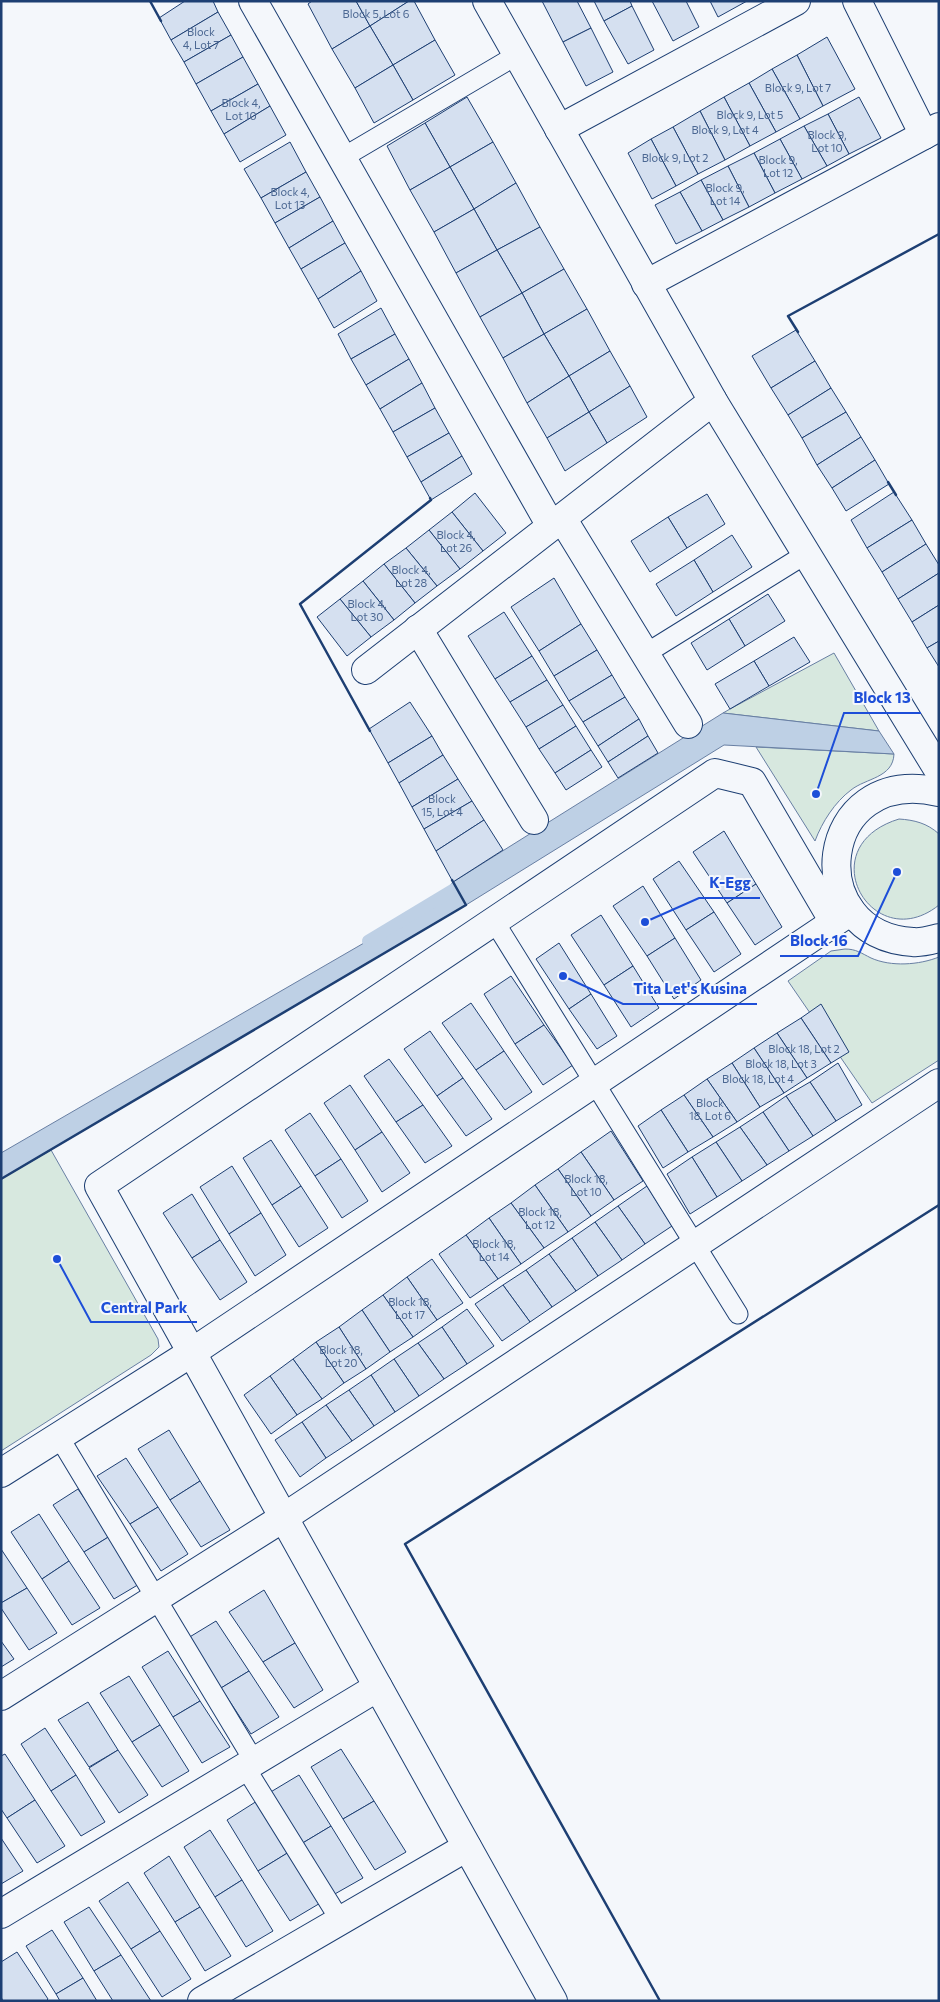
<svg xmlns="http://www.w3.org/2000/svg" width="940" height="2002" font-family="Commissioner,sans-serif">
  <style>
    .green { fill: #d7e8df; stroke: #687fa3 }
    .water { fill: #bed0e5; stroke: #687fa3 }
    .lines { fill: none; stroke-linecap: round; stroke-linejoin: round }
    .stream { stroke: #bed0e5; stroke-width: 12 }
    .building { fill: #d5e0f0; stroke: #1d3f73 }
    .lane-casing { stroke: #1d3f73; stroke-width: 21 }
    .street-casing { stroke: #1d3f73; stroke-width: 30 }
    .lane { stroke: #f4f7fb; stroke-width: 19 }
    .street { stroke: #f4f7fb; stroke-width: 28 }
    .wall { stroke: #1d3f73; stroke-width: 2.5 }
    .labels { text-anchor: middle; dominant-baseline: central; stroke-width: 4; stroke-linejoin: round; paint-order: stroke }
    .number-label { font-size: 11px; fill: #4b6792 }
    .leader { fill: none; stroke: #1d4ed8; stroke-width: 2 }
    .callout-dot { fill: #1d4ed8; stroke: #f4f7fb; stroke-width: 2 }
    .callout-label { font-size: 15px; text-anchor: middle; font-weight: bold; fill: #1d4ed8; stroke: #f4f7fb; stroke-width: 4; stroke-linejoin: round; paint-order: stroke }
  </style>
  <rect width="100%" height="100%" fill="#f4f7fb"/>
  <g class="green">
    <polygon points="834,653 879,731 723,713 730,709"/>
    <path d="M756 747 894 754C893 778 866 778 851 790 835 802 822 822 815 841Z"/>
    <path d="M899 819C914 820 927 823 939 834V905C873 958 808 847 899 819Z"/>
    <path d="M845 949C856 949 861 953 871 958 891 967 919 965 939 957V1060L872 1103 788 981 831 951Z"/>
    <polygon points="51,1150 158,1339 159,1347 151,1355 1,1451 1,1179"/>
  </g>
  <polygon class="water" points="723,713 879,731 894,754 724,745 466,905 1,1179 1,1153 440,899 453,882"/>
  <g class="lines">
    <polyline class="stream" points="368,941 456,888"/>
  </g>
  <g class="building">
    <polygon points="185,1 213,1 218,12 171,40 159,18"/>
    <polygon points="312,1 356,1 370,26 332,49 308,4"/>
    <polygon points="356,1 409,1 370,26"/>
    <polygon points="409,1 414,1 435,40 393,65 370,26"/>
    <polygon points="542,1 577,1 591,28 563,42"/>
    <polygon points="594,1 630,1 632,6 604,21"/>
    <polygon points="652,1 686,1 699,27 673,41"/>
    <polygon points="710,1 747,1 718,17"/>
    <polygon points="632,6 654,50 628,64 604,21"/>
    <polygon points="218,12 231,35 184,62 171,40"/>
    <polygon points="370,26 393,65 355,88 332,49"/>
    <polygon points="591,28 613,72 586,86 563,42"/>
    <polygon points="231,35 243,57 196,84 184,62"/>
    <polygon points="827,37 855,89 823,106 797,55"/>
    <polygon points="435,40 455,75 413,100 393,65"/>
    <polygon points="797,55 823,106 800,119 772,69"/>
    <polygon points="243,57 258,84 211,111 196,84"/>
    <polygon points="393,65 413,100 374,123 355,88"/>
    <polygon points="772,69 800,119 776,132 749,83"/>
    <polygon points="749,83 776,132 750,146 724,97"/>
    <polygon points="258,84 270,106 224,134 211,111"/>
    <polygon points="467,97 493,142 450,167 425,123"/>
    <polygon points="724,97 750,146 725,160 700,111"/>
    <polygon points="859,97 881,138 849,154 828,114"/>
    <polygon points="270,106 286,135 240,162 224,134"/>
    <polygon points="700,111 725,160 698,174 673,127"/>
    <polygon points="828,114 849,154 827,166 804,126"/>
    <polygon points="425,123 450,167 410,190 387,146"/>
    <polygon points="804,126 827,166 802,179 780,139"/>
    <polygon points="673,127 698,174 676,186 651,139"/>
    <polygon points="651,139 676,186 652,199 628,153"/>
    <polygon points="780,139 802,179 775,193 754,153"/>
    <polygon points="290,142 306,172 261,198 244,169"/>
    <polygon points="493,142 516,183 474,209 450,167"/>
    <polygon points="754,153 775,193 749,207 728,166"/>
    <polygon points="728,166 749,207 723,220 701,180"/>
    <polygon points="450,167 474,209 434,232 410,190"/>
    <polygon points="306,172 320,197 275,223 261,198"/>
    <polygon points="701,180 723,220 702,231 680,192"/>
    <polygon points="516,183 540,227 497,250 474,209"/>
    <polygon points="680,192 702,231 676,244 655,205"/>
    <polygon points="320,197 333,221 289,248 275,223"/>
    <polygon points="474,209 497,250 456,273 434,232"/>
    <polygon points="333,221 345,243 301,269 289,248"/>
    <polygon points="540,227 564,269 522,293 497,250"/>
    <polygon points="345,243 361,271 318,299 301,269"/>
    <polygon points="497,250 522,293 480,317 456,273"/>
    <polygon points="564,269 587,309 544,334 522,293"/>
    <polygon points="361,271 377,301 334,328 318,299"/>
    <polygon points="522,293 544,334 503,358 480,317"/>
    <polygon points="381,308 395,334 351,359 338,334"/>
    <polygon points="587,309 610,351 569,376 544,334"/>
    <polygon points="796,330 815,361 771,388 752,356"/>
    <polygon points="395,334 409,359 366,385 351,359"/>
    <polygon points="544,334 569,376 527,403 503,358"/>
    <polygon points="610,351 630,386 589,412 569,376"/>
    <polygon points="409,359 422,383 380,409 366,385"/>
    <polygon points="815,361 831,388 788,415 771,388"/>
    <polygon points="569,376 589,412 547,438 527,403"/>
    <polygon points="422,383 435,408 393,432 380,409"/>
    <polygon points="630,386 647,417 607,443 589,412"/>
    <polygon points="831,388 846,412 802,438 788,415"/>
    <polygon points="435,408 449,433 407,457 393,432"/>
    <polygon points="589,412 607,443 565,471 547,438"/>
    <polygon points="846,412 861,437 817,465 802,438"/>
    <polygon points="449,433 462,456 421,482 407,457"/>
    <polygon points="861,437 875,460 832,488 817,465"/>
    <polygon points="462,456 472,474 431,500 421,482"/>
    <polygon points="875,460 889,484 846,511 832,488"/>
    <polygon points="894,492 912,520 867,548 851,520"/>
    <polygon points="475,493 506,533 483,551 452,512"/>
    <polygon points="707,494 725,524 687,548 668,517"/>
    <polygon points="452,512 483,551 460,569 429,530"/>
    <polygon points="668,517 687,548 650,572 631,541"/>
    <polygon points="912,520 926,544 882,572 867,548"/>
    <polygon points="429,530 460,569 437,586 406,548"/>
    <polygon points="732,535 752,567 713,592 694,560"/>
    <polygon points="926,544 939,565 939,573 898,599 882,572"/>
    <polygon points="406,548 437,586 415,603 384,564"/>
    <polygon points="694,560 713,592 676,616 656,584"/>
    <polygon points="384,564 415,603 394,620 363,581"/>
    <polygon points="939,573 939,605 912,622 898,599"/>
    <polygon points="554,578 581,624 539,651 511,607"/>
    <polygon points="363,581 394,620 371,637 340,599"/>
    <polygon points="768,594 785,621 745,646 729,619"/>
    <polygon points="340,599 371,637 347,656 317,617"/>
    <polygon points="939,605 939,641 927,648 912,622"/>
    <polygon points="504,612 532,656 495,679 468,636"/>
    <polygon points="729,619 745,646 707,670 691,643"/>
    <polygon points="581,624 597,650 554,676 539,651"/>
    <polygon points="794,637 810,662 769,686 754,661"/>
    <polygon points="939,641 939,667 927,648"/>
    <polygon points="597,650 612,675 569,701 554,676"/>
    <polygon points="532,656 547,680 510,702 495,679"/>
    <polygon points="754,661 769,686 730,709 715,684"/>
    <polygon points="612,675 625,697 583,722 569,701"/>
    <polygon points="547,680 563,705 526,727 510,702"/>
    <polygon points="625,697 639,719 598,746 583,722"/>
    <polygon points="410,702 432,736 388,763 369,729"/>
    <polygon points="563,705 576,726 539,749 526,727"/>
    <polygon points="639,719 648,736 608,762 598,746"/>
    <polygon points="576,726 591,750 555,773 539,749"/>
    <polygon points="432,736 443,755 399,783 388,763"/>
    <polygon points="648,736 658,753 618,778 608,762"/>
    <polygon points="591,750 602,767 566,790 555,773"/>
    <polygon points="443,755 458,779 412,807 399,783"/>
    <polygon points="458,779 472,801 424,829 412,807"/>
    <polygon points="472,801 484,820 436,851 424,829"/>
    <polygon points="484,820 503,850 453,882 436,851"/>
    <polygon points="724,831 756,884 727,903 693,852"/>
    <polygon points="679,861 714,912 686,930 653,879"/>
    <polygon points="756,884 782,927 755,945 727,903"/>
    <polygon points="643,886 675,938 647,956 613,906"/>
    <polygon points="714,912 741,954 714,972 686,930"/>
    <polygon points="601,915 633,966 604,985 571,935"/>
    <polygon points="675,938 701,980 674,999 647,956"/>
    <polygon points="559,943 591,994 569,1009 536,959"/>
    <polygon points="633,966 659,1008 631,1027 604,985"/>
    <polygon points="511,976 544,1025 515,1044 484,994"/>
    <polygon points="591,994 617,1036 597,1049 569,1009"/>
    <polygon points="471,1003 504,1051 476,1070 442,1023"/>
    <polygon points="821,1004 849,1052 831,1063 801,1018"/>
    <polygon points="801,1018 831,1063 807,1078 777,1033"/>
    <polygon points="544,1025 573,1065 543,1085 515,1044"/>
    <polygon points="430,1031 463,1078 437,1096 404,1049"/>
    <polygon points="777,1033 807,1078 784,1093 754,1048"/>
    <polygon points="754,1048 784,1093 760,1107 732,1063"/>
    <polygon points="504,1051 532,1092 505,1110 476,1070"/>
    <polygon points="389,1059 423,1105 396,1122 364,1076"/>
    <polygon points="732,1063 760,1107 737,1122 707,1079"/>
    <polygon points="838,1063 862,1105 836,1121 810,1082"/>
    <polygon points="463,1078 492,1119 466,1136 437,1096"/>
    <polygon points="707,1079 737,1122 713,1137 684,1095"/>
    <polygon points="810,1082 836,1121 813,1136 786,1096"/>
    <polygon points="350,1085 382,1132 355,1150 324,1103"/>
    <polygon points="684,1095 713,1137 688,1152 661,1110"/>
    <polygon points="786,1096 813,1136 789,1151 763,1112"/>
    <polygon points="423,1105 452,1146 425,1163 396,1122"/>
    <polygon points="661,1110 688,1152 663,1168 638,1126"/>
    <polygon points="763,1112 789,1151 767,1165 740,1127"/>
    <polygon points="310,1113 341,1159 315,1176 285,1130"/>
    <polygon points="740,1127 767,1165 742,1181 716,1142"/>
    <polygon points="611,1131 643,1181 614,1200 581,1152"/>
    <polygon points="382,1132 410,1173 382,1192 355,1150"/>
    <polygon points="271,1140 301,1186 272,1205 243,1158"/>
    <polygon points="716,1142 742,1181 717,1197 692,1157"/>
    <polygon points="581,1152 614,1200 591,1216 558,1169"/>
    <polygon points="692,1157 717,1197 690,1214 667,1174"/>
    <polygon points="341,1159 368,1201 342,1218 315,1176"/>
    <polygon points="232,1166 261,1213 229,1234 200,1187"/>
    <polygon points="558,1169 591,1216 568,1232 535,1185"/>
    <polygon points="535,1185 568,1232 544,1248 511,1203"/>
    <polygon points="301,1186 328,1228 299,1247 272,1205"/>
    <polygon points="647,1186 672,1226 645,1244 618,1206"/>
    <polygon points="192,1194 220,1240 192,1258 163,1213"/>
    <polygon points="511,1203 544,1248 521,1264 489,1218"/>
    <polygon points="618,1206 645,1244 622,1260 595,1222"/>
    <polygon points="261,1213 286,1255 255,1276 229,1234"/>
    <polygon points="489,1218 521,1264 498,1279 466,1235"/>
    <polygon points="595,1222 622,1260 598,1276 572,1238"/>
    <polygon points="466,1235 498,1279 470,1298 439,1254"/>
    <polygon points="572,1238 598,1276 576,1291 549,1254"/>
    <polygon points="220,1240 247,1282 220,1300 192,1258"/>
    <polygon points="549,1254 576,1291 552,1307 526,1270"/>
    <polygon points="432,1259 463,1303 437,1320 407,1277"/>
    <polygon points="526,1270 552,1307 530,1322 503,1285"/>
    <polygon points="407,1277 437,1320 413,1337 383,1295"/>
    <polygon points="503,1285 530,1322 502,1341 475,1304"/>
    <polygon points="383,1295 413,1337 390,1352 362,1310"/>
    <polygon points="467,1309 494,1346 467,1364 442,1327"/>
    <polygon points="362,1310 390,1352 366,1369 339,1327"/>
    <polygon points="339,1327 366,1369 344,1383 316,1342"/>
    <polygon points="442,1327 467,1364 444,1379 418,1343"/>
    <polygon points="316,1342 344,1383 322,1399 293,1359"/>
    <polygon points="418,1343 444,1379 419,1396 394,1359"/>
    <polygon points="293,1359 322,1399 297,1415 270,1376"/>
    <polygon points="394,1359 419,1396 395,1412 371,1375"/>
    <polygon points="371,1375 395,1412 374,1426 349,1390"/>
    <polygon points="270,1376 297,1415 271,1434 244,1395"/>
    <polygon points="349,1390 374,1426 352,1441 326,1405"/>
    <polygon points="326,1405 352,1441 326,1458 302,1422"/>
    <polygon points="302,1422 326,1458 300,1477 275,1440"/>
    <polygon points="169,1430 200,1481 170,1500 138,1449"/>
    <polygon points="126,1458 158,1507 130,1524 97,1476"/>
    <polygon points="200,1481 230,1530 201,1547 170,1500"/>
    <polygon points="78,1489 110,1536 84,1552 53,1505"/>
    <polygon points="158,1507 188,1554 161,1571 130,1524"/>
    <polygon points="39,1514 69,1561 42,1579 11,1532"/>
    <polygon points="110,1536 141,1583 114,1599 84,1552"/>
    <polygon points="1,1549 27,1588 1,1603"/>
    <polygon points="69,1561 100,1608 72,1625 42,1579"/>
    <polygon points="27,1588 57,1633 29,1650 1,1608 1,1603"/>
    <polygon points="264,1590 295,1643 263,1662 229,1612"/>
    <polygon points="216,1621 249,1671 221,1688 188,1638"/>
    <polygon points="1,1641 14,1659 1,1667"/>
    <polygon points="295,1643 323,1690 294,1708 263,1662"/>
    <polygon points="168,1651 200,1701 173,1717 142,1667"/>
    <polygon points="249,1671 279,1717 251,1734 221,1688"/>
    <polygon points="129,1676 160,1725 132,1742 100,1693"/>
    <polygon points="200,1701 230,1747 202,1763 173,1717"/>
    <polygon points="88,1702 118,1750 89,1767 58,1720"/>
    <polygon points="160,1725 189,1771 162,1787 132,1742"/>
    <polygon points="45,1728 76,1775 51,1791 21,1744"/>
    <polygon points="341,1749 374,1801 343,1819 311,1767"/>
    <polygon points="118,1750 148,1795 119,1813 89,1768"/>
    <polygon points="5,1754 35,1800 7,1818 1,1809 1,1756"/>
    <polygon points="76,1775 105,1822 81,1836 51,1791"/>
    <polygon points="299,1775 331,1826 301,1844 269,1793"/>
    <polygon points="35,1800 65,1846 37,1863 7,1818"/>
    <polygon points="257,1801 289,1852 258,1871 227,1820"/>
    <polygon points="374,1801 406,1852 375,1870 343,1819"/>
    <polygon points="331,1826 363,1878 333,1895 301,1844"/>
    <polygon points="210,1830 242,1880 215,1897 184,1847"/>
    <polygon points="1,1838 23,1871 1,1884"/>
    <polygon points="289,1852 322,1902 290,1921 258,1871"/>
    <polygon points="169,1856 200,1907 175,1922 144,1873"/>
    <polygon points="242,1880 273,1931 246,1947 215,1897"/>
    <polygon points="128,1882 160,1931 131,1949 99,1901"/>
    <polygon points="89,1907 121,1955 94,1971 64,1922"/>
    <polygon points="200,1907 231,1956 205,1971 175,1922"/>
    <polygon points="52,1930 83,1978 56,1994 26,1946"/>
    <polygon points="160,1931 191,1979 162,1997 131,1949"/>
    <polygon points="17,1952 48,1999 46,2001 3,2001 1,1997 1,1962"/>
    <polygon points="121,1955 151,2001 113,2001 94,1971"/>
    <polygon points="83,1978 97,2001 60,2001 56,1994"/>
  </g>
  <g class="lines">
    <g class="lane-casing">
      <g id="lane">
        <polyline points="342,158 517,55"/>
        <polyline points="645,654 806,554"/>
        <polyline points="494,921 738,1314"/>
        <polyline points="59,1437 254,1761"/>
        <polyline points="245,1767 340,1920"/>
      </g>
    </g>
    <g class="street-casing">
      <g id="street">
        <polyline points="253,1 551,526"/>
        <polyline points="487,1 713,401 939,771"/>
        <polyline points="857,1 924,135"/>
        <polyline points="559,129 796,1"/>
        <polyline points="646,284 939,127"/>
        <polyline points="562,518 688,724"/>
        <polyline points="418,629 534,820"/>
        <polyline points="366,670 713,401"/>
        <path d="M939 792C816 764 799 935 913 942 921 943 931 940 939 938"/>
        <polyline points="1,1473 191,1353 851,911"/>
        <polyline points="1,1696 283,1518 939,1083"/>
        <polyline points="1,1914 378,1687"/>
        <polyline points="202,2001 467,1847"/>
        <polyline points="553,2001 99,1186 715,773 752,782 834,922"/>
      </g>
    </g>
    <use href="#lane" class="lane"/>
    <use href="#street" class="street"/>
    <g class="wall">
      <polyline points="150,1 161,21"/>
      <polyline points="798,332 788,316 939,234"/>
      <polyline points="888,482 896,495"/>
      <polyline points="370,731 300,604 431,500 430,498"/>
      <polyline points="1,1179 466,905 452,880"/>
      <polyline points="660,2001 405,1544 939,1205"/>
    </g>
  </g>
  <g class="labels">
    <g class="number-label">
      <text x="376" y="13">Block 5, Lot 6</text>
      <text x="201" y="31">Block<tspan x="201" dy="13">4, Lot 7</tspan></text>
      <text x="798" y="87">Block 9, Lot 7</text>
      <text x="241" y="102">Block 4,<tspan x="241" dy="13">Lot 10</tspan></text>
      <text x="750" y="114">Block 9, Lot 5</text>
      <text x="725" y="129">Block 9, Lot 4</text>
      <text x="827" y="134">Block 9,<tspan x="827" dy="13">Lot 10</tspan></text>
      <text x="675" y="157">Block 9, Lot 2</text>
      <text x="778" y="159">Block 9,<tspan x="778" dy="13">Lot 12</tspan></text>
      <text x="725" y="187">Block 9,<tspan x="725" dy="13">Lot 14</tspan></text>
      <text x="290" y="191">Block 4,<tspan x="290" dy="13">Lot 13</tspan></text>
      <text x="456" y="534">Block 4,<tspan x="456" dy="13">Lot 26</tspan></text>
      <text x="411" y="569">Block 4,<tspan x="411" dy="13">Lot 28</tspan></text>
      <text x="367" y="603">Block 4,<tspan x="367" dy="13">Lot 30</tspan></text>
      <text x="442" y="798">Block<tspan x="442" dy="13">15, Lot 4</tspan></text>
      <text x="804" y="1048">Block 18, Lot 2</text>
      <text x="781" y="1063">Block 18, Lot 3</text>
      <text x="758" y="1078">Block 18, Lot 4</text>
      <text x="710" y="1102">Block<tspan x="710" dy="13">18, Lot 6</tspan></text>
      <text x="586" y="1178">Block 18,<tspan x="586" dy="13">Lot 10</tspan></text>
      <text x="540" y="1211">Block 18,<tspan x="540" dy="13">Lot 12</tspan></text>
      <text x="494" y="1243">Block 18,<tspan x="494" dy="13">Lot 14</tspan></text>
      <text x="410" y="1301">Block 18,<tspan x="410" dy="13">Lot 17</tspan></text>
      <text x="341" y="1349">Block 18,<tspan x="341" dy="13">Lot 20</tspan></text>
    </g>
  </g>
  <path class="leader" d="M816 794L844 713H921M645 922L699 898H760M897 872L858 956H780M563 976L623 1004H757M57 1259L91 1322H197"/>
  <g class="callout-dot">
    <circle cx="816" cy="794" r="5"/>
    <circle cx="645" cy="922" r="5"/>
    <circle cx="897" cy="872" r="5"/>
    <circle cx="563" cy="976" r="5"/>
    <circle cx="57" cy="1259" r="5"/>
  </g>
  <g class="callout-label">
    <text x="882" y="703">Block 13</text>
    <text x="730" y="888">K-Egg</text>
    <text x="819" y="946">Block 16</text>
    <text x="690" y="994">Tita Let's Kusina</text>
    <text x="144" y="1313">Central Park</text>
  </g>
  <rect width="940" height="2002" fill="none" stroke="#1d3f73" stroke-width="5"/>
</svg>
